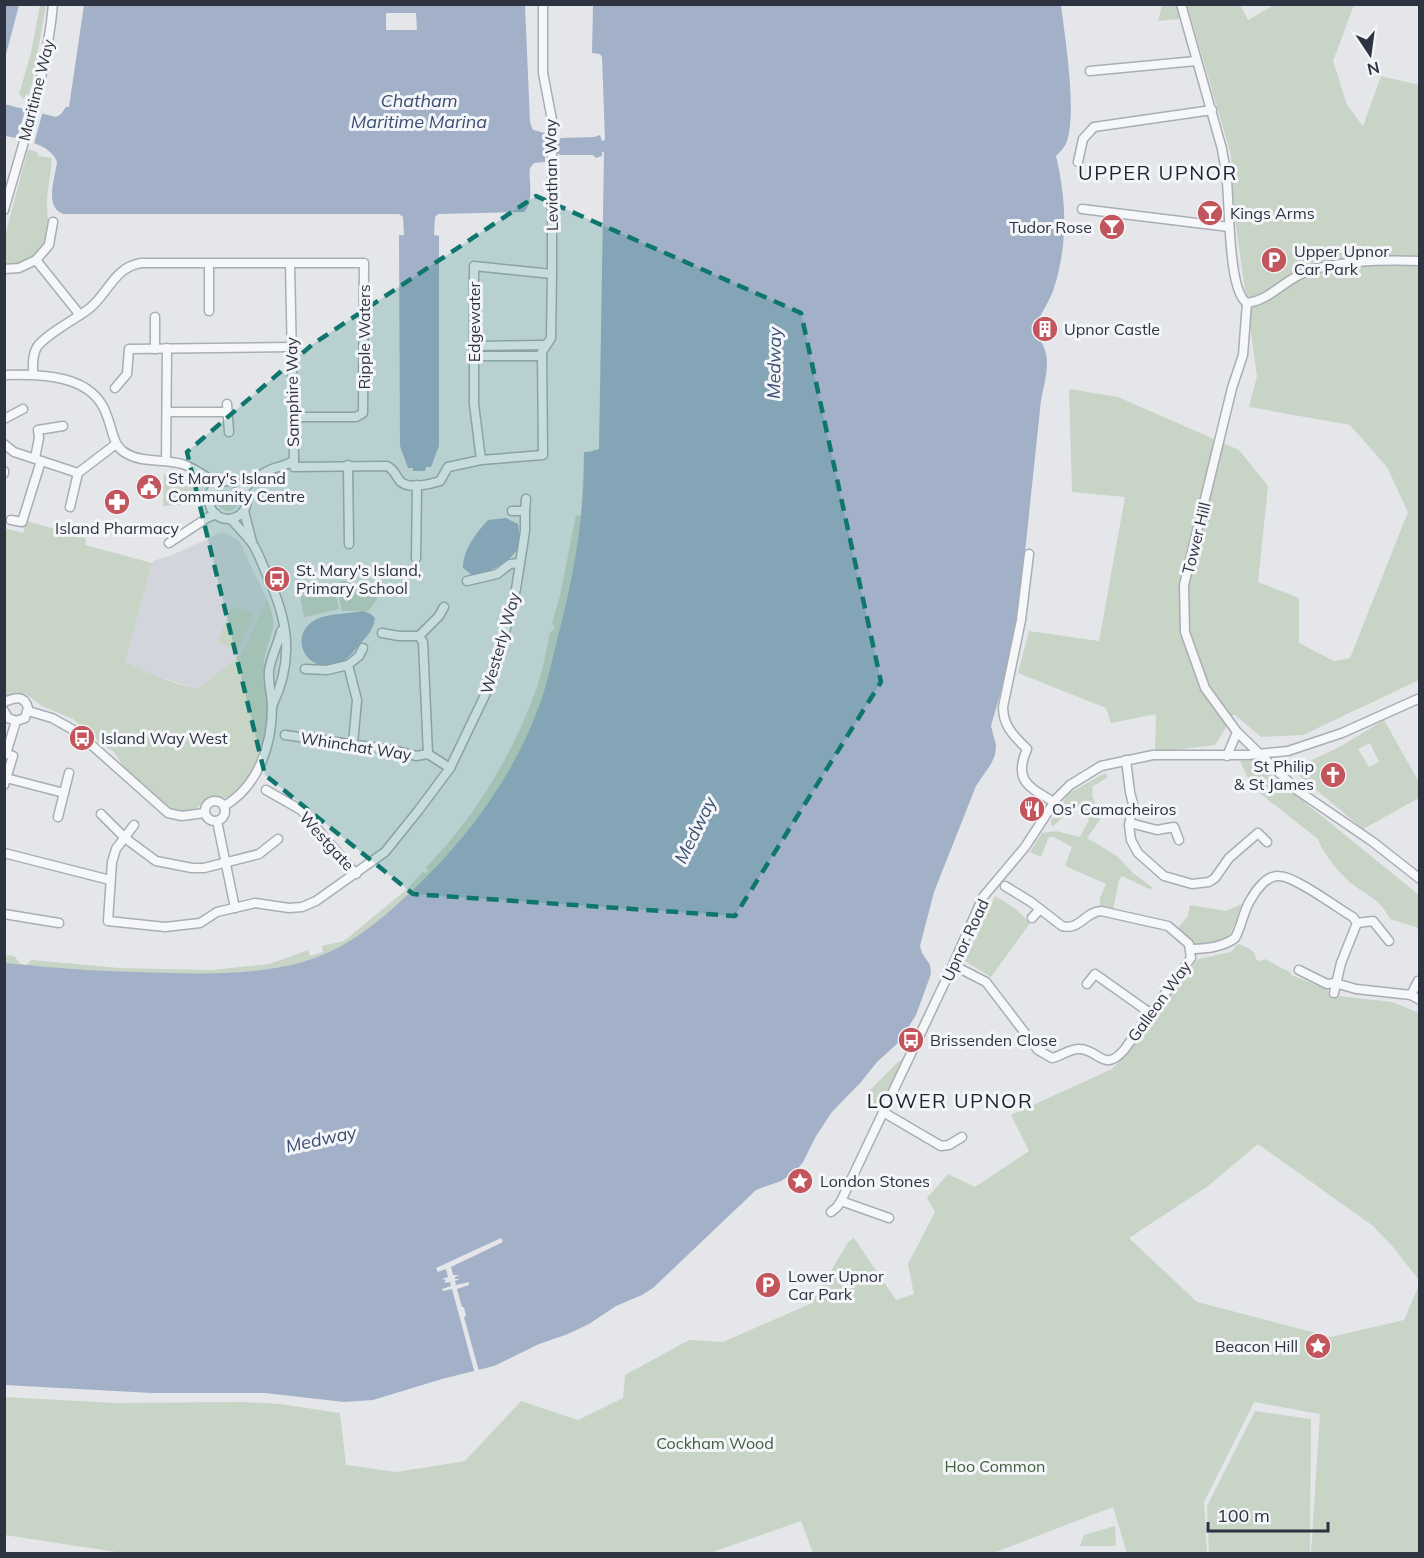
<svg xmlns="http://www.w3.org/2000/svg" width="1424" height="1558" font-family="Mulish,sans-serif">
  <style>
    .built { fill: #d2d5dc }
    .green { fill: #c8d4c6; fill-rule: evenodd }
    .water { fill: #a2b1c7 }
    .pier { fill: #e4e6ea }
    .lines { fill: none; stroke-linecap: round; stroke-linejoin: round }
    .street-casing { stroke: #a9adb4; stroke-width: 11 }
    .street { stroke: #f6f7f9; stroke-width: 8 }
    .marked { fill: #0f766e; fill-opacity: 0.2; stroke: #0f766e; stroke-width: 4.5; stroke-dasharray: 12 8; stroke-linejoin: round }
    .labels { text-anchor: middle; dominant-baseline: central; stroke-width: 6; stroke-linejoin: round; paint-order: stroke }
    .street-label { font-size: 16px; fill: #2d3341; stroke: #f3f5f8 }
    .poi-label { font-size: 16px; fill: #2d3341; stroke: #f3f5f8; text-anchor: start }
    .park-label { font-size: 16px; fill: #3f5c3b; stroke: #f3f5f8 }
    .water-label { font-size: 18px; font-style: italic; fill: #3a4f72; stroke: #f3f5f8 }
    .quarter-label { font-size: 20px; letter-spacing: 1.5px; fill: #1f2432; stroke: #f3f5f8 }
  </style>
  <rect width="100%" height="100%" fill="#e4e6ea"/>
  <polygon class="built" points="220,533 226,533 239,541 267,599 241,654 198,689 149,674 125,662 152,563 156,560 172,555"/>
  <g class="green">
    <polygon points="40,5 46,5 31,90 29,90 30,95 26,94 24,99 19,94 31,53"/>
    <polygon points="1162,5 1181,5 1182,14 1179,19 1158,21"/>
    <polygon points="1187,5 1240,5 1248,20 1274,5 1354,5 1333,61 1347,105 1363,126 1381,76 1419,85 1419,680 1303,735 1261,737 1234,714 1215,745 1155,752 1156,714 1111,723 1106,708 1018,673 1029,631 1099,641 1125,497 1072,492 1069,389 1118,397 1239,450 1268,486 1258,582 1299,598 1299,643 1334,661 1350,658 1408,512 1387,467 1350,425 1249,407 1257,376 1233,204 1231,155"/>
    <path d="M28 149 37 152 39 156 52 158C51 174 47 190 47 206 47 214 49 222 48 230 46 252 25 266 5 264V236Z"/>
    <path d="M599 449 547 762 350 969 5 994V958L8 955 14 956 21 964 26 965 32 960 119 968 212 970 269 964 308 950 310 956 323 952 322 946 344 941 407 889 423 872 426 873 428 871 426 867C475 818 512 755 536 690 543 671 546 651 550 632L555 629 552 623 560 596 576 515 581 516 584 452Z"/>
    <path d="M164 474C185 476 198 480 194 504L163 506Z"/>
    <circle cx="228" cy="501" r="10"/>
    <path d="M27 521 86 538 85 545 152 563 125 662C149 674 172 683 198 689L241 654 267 599C281 631 267 635 264 663L268 664V694L264 749 253 773 240 790 231 797 207 800 195 809 188 812 171 810 124 767 113 751 101 744 73 719 42 706 26 694 16 693 5 697 4 528 23 533Z"/>
    <path d="M344 581 368 587 378 583C382 594 375 603 368 611H342L337 587 339 582Z"/>
    <polygon points="334,587 339,609 304,617 300,596"/>
    <polygon points="233,606 254,614 238,650 217,641"/>
    <path d="M1384 720 1419 782V798L1363 829 1295 772 1310 761 1343 745ZM1370 743 1379 762 1369 767 1358 749Z"/>
    <path d="M1255 760 1271 775 1419 895V931L1416 927 1390 919C1382 901 1367 895 1352 884 1342 876 1321 851 1318 839L1252 787 1240 761Z"/>
    <polygon points="1105,773 1108,777 1093,786 1092,796 1100,814 1100,820 1087,838 1117,856 1133,873 1153,888 1149,889 1122,876 1119,880 1113,910 1100,908 1100,898 1106,884 1065,866 1072,847 1054,837 1049,837 1041,857 1030,852 1042,833 1056,831 1080,837 1089,820 1076,806 1052,827 1051,821 1068,794"/>
    <polygon points="995,896 1016,909 1030,923 991,977 965,961"/>
    <path d="M1242 904C1231 933 1232 948 1194 946L1186 935 1176 930 1188 916 1190 905 1226 911Z"/>
    <path d="M1238 944C1246 947 1255 949 1256 959L1260 961 1265 959 1291 973V975L1327 989 1329 995 1392 1002 1419 1013V1280L1393 1247 1373 1226 1258 1144 1208 1186 1129 1238 1197 1302 1331 1337 1404 1320 1419 1285V1553H1311L1320 1414 1254 1402 1204 1502 1207 1553H1127L1113 1507 993 1553H813L801 1521 710 1553H123L5 1535 4 1397 116 1403 243 1402 280 1404 340 1413 346 1465 397 1472 465 1461 521 1401 578 1420 623 1398 625 1375 689 1340 723 1342 812 1303 848 1242 854 1238 896 1300 914 1294 908 1264 935 1212 927 1198 948 1174 975 1187 1029 1151 1011 1115 1112 1069 1137 1041 1198 959 1231 952Z"/>
    <polygon points="905,1058 879,1111 865,1095 898,1062"/>
    <polygon points="1255,1411 1311,1419 1310,1553 1209,1553 1207,1506"/>
    <polygon points="1115,1526 1116,1546 1080,1546 1084,1535"/>
  </g>
  <g class="water">
    <polygon points="5,4 19,5 5,58 4,5"/>
    <path d="M84 5H525L530 122 533 130 545 133 546 142H557L561 138 594 137 600 135 602 141 605 140 602 57 600 54 592 53 593 5H1061C1065 38 1077 110 1067 141 1065 147 1061 151 1056 156 1067 202 1068 246 1053 291 1049 303 1037 317 1037 329 1037 338 1045 345 1046 354 1049 369 1044 385 1041 400L1018 619 1006 673 991 726 996 745 995 755 991 764 976 786 934 892 920 946 922 953 930 965 931 974 916 1015 899 1042 877 1062 861 1082 832 1112 816 1136 803 1162 796 1171 781 1181 756 1190 653 1288 642 1295 616 1306 589 1324 568 1334 539 1344 494 1366 442 1379 373 1400 344 1402 265 1393H152L5 1385V963C60 969 115 972 170 973 214 974 260 974 303 962 343 950 373 927 403 899 463 846 514 777 541 701 550 673 556 644 563 616 576 563 585 507 584 452H591L599 449 604 152H602V156L596 158 593 155H560L557 153H545V162L534 163 530 168C528 182 535 201 524 212L438 214 435 217 434 235 439 236V446L431 467H426L425 471H413V468H408L400 446 399 235H404L403 217 399 214H63C44 207 55 178 57 162 51 144 22 139 5 136L4 104 56 117 61 114 66 107H69Z"/>
    <path d="M506 518 518 524C519 532 521 540 518 548 512 561 486 575 472 575L463 568C463 550 476 533 488 520Z"/>
    <path d="M363 611 371 614 375 618C373 631 367 636 359 645 355 650 351 655 346 659 311 683 283 636 317 619 330 613 348 614 363 611Z"/>
  </g>
  <g class="pier">
    <polygon points="386,13 416,13 417,30 386,30"/>
    <polygon points="26,107 43,111 33,147 16,142"/>
    <polygon points="501,1238 503,1242 451,1267 453,1275 459,1275 455,1277 455,1279 460,1279 455,1281 456,1285 469,1282 469,1285 457,1289 462,1307 464,1307 466,1316 464,1317 479,1371 475,1374 452,1289 443,1291 442,1289 451,1286 450,1282 444,1283 446,1280 442,1279 448,1277 446,1269 438,1272 436,1268"/>
  </g>
  <g class="lines">
    <g class="street-casing">
      <g id="street">
        <polyline points="543,4 543,73 552,120 552,274"/>
        <path d="M1181 4 1222 149C1223 157 1225 164 1226 172 1230 196 1227 291 1247 303"/>
        <polyline points="1090,71 1196,61"/>
        <polyline points="1078,162 1083,139 1094,127 1212,110"/>
        <polyline points="1082,209 1229,227"/>
        <path d="M4 210C23 143 47 74 53 4"/>
        <polyline points="36,260 49,245 53,222"/>
        <polyline points="4,269 19,268 36,260 80,315"/>
        <polyline points="1247,303 1243,355 1232,388 1184,585 1185,632 1205,688 1237,732 1297,790 1373,842 1420,879"/>
        <path d="M1247 303C1271 300 1286 278 1308 271 1342 260 1385 260 1420 261"/>
        <polyline points="209,311 209,264"/>
        <polyline points="155,317 155,349"/>
        <polyline points="474,346 546,345"/>
        <polyline points="474,356 542,356"/>
        <path d="M33 374C33 365 32 355 37 347 46 334 76 319 90 308 108 293 115 267 141 263H364L363 413 356 417H293"/>
        <path d="M4 375C41 374 94 374 107 416 112 428 113 445 124 452 142 464 163 458 182 464 196 468 206 477 218 485"/>
        <polyline points="115,388 127,374 129,349 291,347"/>
        <polyline points="227,404 229,432"/>
        <polyline points="167,412 227,412"/>
        <polyline points="4,419 23,409"/>
        <polyline points="4,444 14,452 78,473"/>
        <polyline points="35,458 39,438 38,430 63,426"/>
        <path d="M294 460V467L387 466C395 470 395 475 400 481 408 490 431 484 440 481L448 467 481 460 543 455 542 352 551 338 552 274 474 266V404L481 460"/>
        <polyline points="166,461 167,348"/>
        <polyline points="348,465 349,544"/>
        <polyline points="4,471 4,473"/>
        <circle cx="228" cy="500" r="19"/>
        <path d="M243 489C252 481 260 474 272 469 279 466 287 466 294 460L290 264"/>
        <polyline points="70,507 78,473 116,444"/>
        <polyline points="244,511 252,542"/>
        <polyline points="525,511 526,499"/>
        <path d="M231 519C238 527 246 535 252 543 258 552 262 563 266 573 288 619 295 659 272 706"/>
        <polyline points="11,520 22,522 41,461"/>
        <polyline points="169,543 207,518 216,514"/>
        <path d="M1029 554 1021 620 1003 707C1003 726 1014 736 1027 749 1013 781 1029 787 1054 802"/>
        <polyline points="416,558 417,485"/>
        <polyline points="467,581 497,574 510,564 520,563"/>
        <polyline points="444,607 439,616 419,636 423,642 428,754 450,768"/>
        <polyline points="382,633 399,636 419,636"/>
        <polyline points="305,669 327,670 348,665"/>
        <path d="M4 702C14 698 24 694 28 708L25 718 16 721 8 718 4 711"/>
        <polyline points="28,711 52,718 77,732 168,813 182,816 204,813"/>
        <polyline points="285,735 393,750 416,756 428,754"/>
        <polyline points="353,744 357,700 348,665 359,656 363,648"/>
        <polyline points="4,753 13,756 4,785"/>
        <polyline points="6,754 16,721"/>
        <polyline points="1227,756 1237,732"/>
        <polyline points="1126,760 1130,792 1133,804 1129,825 1131,840 1138,853 1164,876 1192,884 1209,882 1215,878 1229,858 1258,833 1267,842"/>
        <polyline points="6,778 64,793"/>
        <polyline points="266,790 301,810 356,874"/>
        <circle cx="215" cy="811" r="10"/>
        <path d="M224 806C258 786 272 746 272 707 272 695 268 683 269 671 271 656 278 645 281 631"/>
        <polyline points="101,814 125,838 156,861 192,868 204,868 259,854 278,839"/>
        <polyline points="58,817 69,773"/>
        <polyline points="217,821 235,908"/>
        <polyline points="1130,823 1157,830 1174,827 1179,840"/>
        <polyline points="134,825 116,849 112,862 108,921 165,927 200,923 217,912 255,903 289,908 302,907 316,901 385,852 418,811 450,768 485,695 501,648 516,589 525,531 525,511 512,511"/>
        <polyline points="4,853 110,880"/>
        <polyline points="4,914 59,923"/>
        <polyline points="1032,918 1040,909"/>
        <polyline points="1357,923 1373,921 1389,941"/>
        <path d="M1191 949C1206 949 1223 947 1235 938 1242 926 1243 911 1251 899 1256 890 1267 875 1279 876 1295 876 1337 908 1353 917L1357 923 1341 963 1334 993"/>
        <path d="M953 965 986 982 1038 1050 1052 1058C1061 1056 1071 1048 1080 1049 1099 1050 1104 1073 1124 1050L1191 958 1189 944 1168 926 1101 911C1085 912 1079 931 1062 926L1031 902 1005 886"/>
        <polyline points="1299,970 1327,984 1335,983 1356,989 1411,995 1420,1000"/>
        <polyline points="1087,984 1095,974 1150,1013"/>
        <polyline points="1411,995 1418,981"/>
        <polyline points="883,1112 941,1146 949,1145 962,1137"/>
        <polyline points="841,1201 889,1218"/>
        <polyline points="831,1212 837,1207 841,1201 953,965 983,897 1025,847 1057,798 1070,785 1101,766 1153,755 1248,755 1288,751 1342,733 1420,698"/>
      </g>
    </g>
    <use href="#street" class="street"/>
  </g>
  <path class="marked" d="M536 196 801 313 881 682 735 916 413 894 265 775 187 452 313 344Z"/>
  <defs>
    <g id="bar-disc" transform="scale(1.35)"><circle r="9.5" fill="#c3555d" stroke="#f3f5f8"/><path d="M-6-5H6L.8 .8V4.5H3.5V6h-7V4.5H-.8V.8Z" fill="#fff"/></g>
    <g id="parking-disc" transform="scale(1.35)"><circle r="9.5" fill="#c3555d" stroke="#f3f5f8"/><path d="M-3.5-5.5H1a3.5 3.5 0 0 1 0 7H-1V5.5H-3.5ZM-1-3.4V-.6H.8a1.4 1.4 0 0 0 0-2.8Z" fill="#fff"/></g>
    <g id="building-disc" transform="scale(1.35)"><circle r="9.5" fill="#c3555d" stroke="#f3f5f8"/><path d="M-4-6H4V6H1V3H-1V6H-4ZM-2.5-4.3h1.7v1.8h-1.7ZM.8-4.3h1.7v1.8H.8ZM-2.5-1h1.7V.8h-1.7ZM.8-1h1.7V.8H.8Z" fill="#fff"/></g>
    <g id="civic-disc" transform="scale(1.35)"><circle r="9.5" fill="#c3555d" stroke="#f3f5f8"/><path d="M-.6-6.5H3V-4.5H.6V-3L4-1V1h2V6H-6V1h2V-1L-.6-3ZM-1.2 2.5V6h2.4V2.5Z" fill="#fff"/></g>
    <g id="pharmacy-disc" transform="scale(1.35)"><circle r="9.5" fill="#c3555d" stroke="#f3f5f8"/><path d="M-2-6h4v4h4v4h-4v4h-4v-4h-4v-4h4Z" fill="#fff"/></g>
    <g id="bus-disc" transform="scale(1.35)"><circle r="9.5" fill="#c3555d" stroke="#f3f5f8"/><path d="M-5-6H5V4H4V6H2V4H-2V6H-4V4H-5ZM-3.5-4V0h7V-4ZM-3.5 1.2v1.5H-2V1.2ZM2 1.2v1.5H3.5V1.2Z" fill="#fff"/></g>
    <g id="church-disc" transform="scale(1.35)"><circle r="9.5" fill="#c3555d" stroke="#f3f5f8"/><path d="M-1.2-6h2.4v3.5h3.3v2.4h-3.3V6h-2.4V-.1h-3.3v-2.4h3.3Z" fill="#fff"/></g>
    <g id="restaurant-disc" transform="scale(1.35)"><circle r="9.5" fill="#c3555d" stroke="#f3f5f8"/><path d="M-5-6h1v4h1v-4h1v4h1v-4h1v5L-1.5 .5V6h-2V.5L-5-1ZM5-6V6H3V1.5H1.5Q1.5-4 5-6Z" fill="#fff"/></g>
    <g id="sight-disc" transform="scale(1.35)"><circle r="9.5" fill="#c3555d" stroke="#f3f5f8"/><path d="M0-6L1.8-2.2L6-1.7L2.9 1.2L3.7 5.4L0 3.3L-3.7 5.4L-2.9 1.2L-6-1.7L-1.8-2.2Z" fill="#fff"/></g>
  </defs>
  <g fill-rule="evenodd">
    <use href="#bar-disc" x="1210" y="213"/>
    <use href="#bar-disc" x="1112" y="227"/>
    <use href="#parking-disc" x="1274" y="260"/>
    <use href="#building-disc" x="1045" y="329"/>
    <use href="#civic-disc" x="149" y="487"/>
    <use href="#pharmacy-disc" x="117" y="502"/>
    <use href="#bus-disc" x="277" y="579"/>
    <use href="#bus-disc" x="82" y="738"/>
    <use href="#church-disc" x="1333" y="775"/>
    <use href="#restaurant-disc" x="1032" y="809"/>
    <use href="#bus-disc" x="911" y="1040"/>
    <use href="#sight-disc" x="800" y="1181"/>
    <use href="#parking-disc" x="768" y="1285"/>
    <use href="#sight-disc" x="1318" y="1346"/>
  </g>
  <g class="labels">
    <g class="street-label">
      <text transform="translate(36 90) rotate(-76)">Maritime Way</text>
      <text transform="translate(551 175) rotate(-91)">Leviathan Way</text>
      <text transform="translate(474 322) rotate(-90)">Edgewater</text>
      <text transform="translate(364 337) rotate(-90)">Ripple Waters</text>
      <text transform="translate(292 392) rotate(-91)">Samphire Way</text>
      <text transform="translate(1196 538) rotate(-76)">Tower Hill</text>
      <text transform="translate(500 643) rotate(-74)">Westerly Way</text>
      <text transform="translate(356 746) rotate(9)">Whinchat Way</text>
      <text transform="translate(327 841) rotate(48)">Westgate</text>
      <text transform="translate(965 940) rotate(-65)">Upnor Road</text>
      <text transform="translate(1159 1001) rotate(-54)">Galleon Way</text>
    </g>
    <g class="poi-label">
      <text x="1230" y="213">Kings Arms</text>
      <text x="1092" y="227" text-anchor="end">Tudor Rose</text>
      <text x="1294" y="251">Upper Upnor<tspan x="1294" dy="18">Car Park</tspan></text>
      <text x="1064" y="329">Upnor Castle</text>
      <text x="168" y="478">St Mary's Island<tspan x="168" dy="18">Community Centre</tspan></text>
      <text x="117" y="528" text-anchor="middle">Island Pharmacy</text>
      <text x="296" y="570">St. Mary's Island,<tspan x="296" dy="18">Primary School</tspan></text>
      <text x="101" y="738">Island Way West</text>
      <text x="1314" y="766" text-anchor="end">St Philip<tspan x="1314" dy="18">&amp; St James</tspan></text>
      <text x="1052" y="809">Os' Camacheiros</text>
      <text x="930" y="1040">Brissenden Close</text>
      <text x="820" y="1181">London Stones</text>
      <text x="788" y="1276">Lower Upnor<tspan x="788" dy="18">Car Park</tspan></text>
      <text x="1298" y="1346" text-anchor="end">Beacon Hill</text>
    </g>
    <g class="park-label">
      <text x="715" y="1443">Cockham Wood</text>
      <text x="995" y="1466">Hoo Common</text>
    </g>
    <g class="water-label">
      <text x="419" y="100">Chatham<tspan x="419" dy="21">Maritime Marina</tspan></text>
      <text transform="translate(774 363) rotate(-89)">Medway</text>
      <text transform="translate(695 830) rotate(-64)">Medway</text>
      <text transform="translate(321 1139) rotate(-12)">Medway</text>
    </g>
    <g class="quarter-label">
      <text x="1158" y="172">UPPER UPNOR</text>
      <text x="950" y="1100">LOWER UPNOR</text>
    </g>
  </g>
  <rect width="1424" height="1558" fill="none" stroke="#2d3341" stroke-width="12"/>
  <g transform="translate(1370 54) rotate(167)" stroke="#f3f5f8" stroke-width="4.5" paint-order="stroke">
  <path d="M0-4.5L10 22L0 15L-10 22Z" fill="#2d3341"/>
  <text y="-9" font-size="16" font-weight="bold" text-anchor="middle" fill="#2d3341">N</text>
  </g>
  <path d="M1208 1522v9h120v-9" fill="none" stroke="#2d3341" stroke-width="3"/>
  <text x="1217" y="1522" font-size="18" fill="#2d3341" stroke="#f3f5f8" stroke-width="4.5" paint-order="stroke">100 m</text>
</svg>
